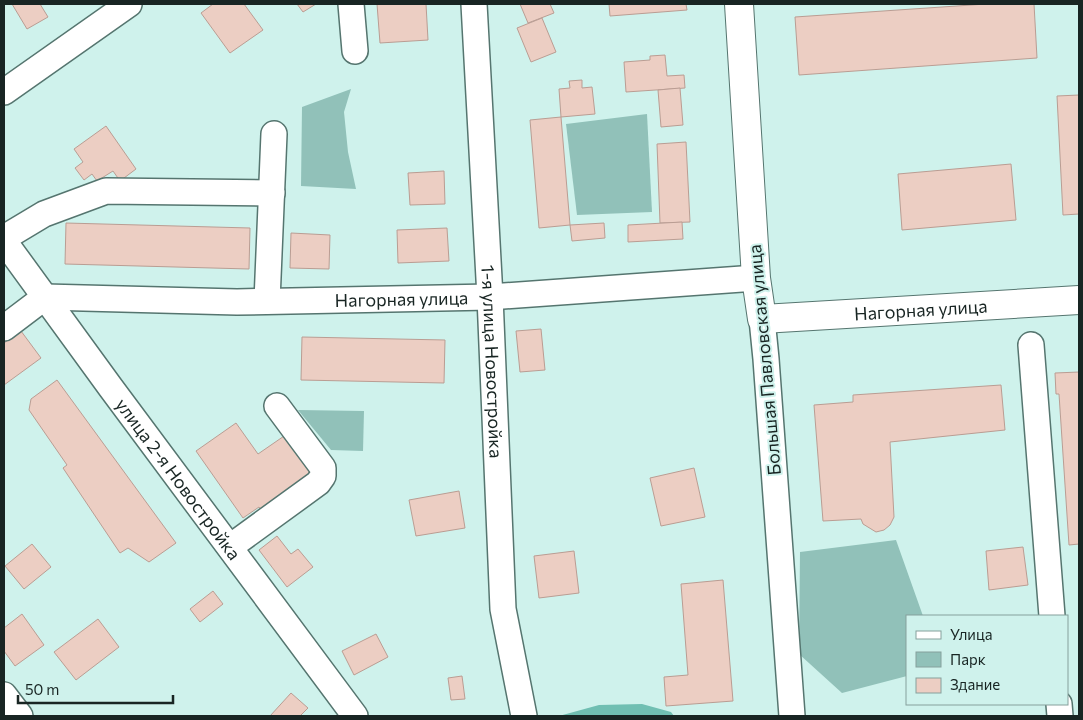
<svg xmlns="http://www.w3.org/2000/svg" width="1083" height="720" font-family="Commissioner,sans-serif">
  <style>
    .green { fill: #91c1b9 }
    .forest { fill: #70bfb2 }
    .building { fill: #eccec3; stroke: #ba9d93 }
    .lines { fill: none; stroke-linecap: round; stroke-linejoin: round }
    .minor-casing { stroke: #55756f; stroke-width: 28 }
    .major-casing { stroke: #55756f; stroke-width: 30 }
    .minor { stroke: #fff; stroke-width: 25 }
    .major { stroke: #fff; stroke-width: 28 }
    .labels { text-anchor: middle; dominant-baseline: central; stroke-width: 4; stroke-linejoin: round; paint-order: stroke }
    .street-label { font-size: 18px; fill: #182523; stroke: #cff2ec }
  </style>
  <rect width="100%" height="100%" fill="#cff2ec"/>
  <g class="green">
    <polygon points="351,89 344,112 348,152 356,189 301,186 302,107"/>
    <polygon points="647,114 652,212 577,215 566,124"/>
    <polygon points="298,410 364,411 363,451 331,450"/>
    <polygon points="896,540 923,616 907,616 907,676 842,693 799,654 800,552"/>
  </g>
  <polygon class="forest" points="642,704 671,712 674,716 559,716 599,705"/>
  <g class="building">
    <polygon points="12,4 40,4 48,17 27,29"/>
    <polygon points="213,4 244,4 263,30 230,53 201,13"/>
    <polygon points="297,4 316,4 303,12"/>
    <polygon points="377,4 426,4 428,40 380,43"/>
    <polygon points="520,4 550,4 554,13 528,23"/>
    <polygon points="609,4 686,4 687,10 610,16"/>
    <polygon points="986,4 1034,4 1037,58 799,75 795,17"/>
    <polygon points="542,18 556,52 531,62 517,28"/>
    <polygon points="665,55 667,76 684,75 685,88 626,92 624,62 650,60 650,56"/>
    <polygon points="582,80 582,88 592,87 595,114 561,117 559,89 570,88 569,81"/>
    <polygon points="680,88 683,125 661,127 658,90"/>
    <polygon points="1079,95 1079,214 1063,215 1057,96"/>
    <polygon points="561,117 570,225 539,228 530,120"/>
    <polygon points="106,126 136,169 120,181 113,171 97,181 92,174 84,180 75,168 83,162 74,149"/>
    <polygon points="686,142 690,222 660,223 657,144"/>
    <polygon points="1011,164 1016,220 902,230 898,174"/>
    <polygon points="444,171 445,204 410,205 408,173"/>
    <polygon points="682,222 683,239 628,242 628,225"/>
    <polygon points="66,223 250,228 249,269 65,264"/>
    <polygon points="604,223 605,238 572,241 570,225"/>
    <polygon points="447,228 449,261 398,263 397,230"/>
    <polygon points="291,233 330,235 329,269 290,268"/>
    <polygon points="541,329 545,370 520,372 516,331"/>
    <polygon points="21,331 41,358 4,385 4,343"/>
    <polygon points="302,337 445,340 444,383 301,380"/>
    <polygon points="1079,372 1079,544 1069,545 1059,394 1056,394 1055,373"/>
    <polygon points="57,380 176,543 149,562 128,548 120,553 63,468 67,465 29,410 31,399"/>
    <polygon points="1001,385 1005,430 890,442 894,517 890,525 884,530 876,532 863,524 861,519 823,521 814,405 853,402 853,395"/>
    <polygon points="236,423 258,454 287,434 314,473 261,510 259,507 243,518 196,451"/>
    <polygon points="694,468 705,517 661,526 650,478"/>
    <polygon points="459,491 465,528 416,536 409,500"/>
    <polygon points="277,536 291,554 298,549 313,567 287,587 259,550"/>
    <polygon points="32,544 51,567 24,589 5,566"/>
    <polygon points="1023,547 1028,585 989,590 986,551"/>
    <polygon points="574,551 579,593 539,598 534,556"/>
    <polygon points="723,580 733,701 666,706 664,677 688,675 681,584"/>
    <polygon points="213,591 223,604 200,622 190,609"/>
    <polygon points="22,614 44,645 15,666 4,651 4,628"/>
    <polygon points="98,619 119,647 76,680 54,652"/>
    <polygon points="376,634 388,657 354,675 342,651"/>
    <polygon points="462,676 465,699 451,700 448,678"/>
    <polygon points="291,693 308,708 300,716 270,716"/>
  </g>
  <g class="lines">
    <g class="minor-casing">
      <g id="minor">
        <polyline points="351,4 355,51"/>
        <path id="s1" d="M474 4 490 297 503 609 524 716"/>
        <polyline points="4,92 129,4"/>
        <polyline points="4,238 44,214 106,191 272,193"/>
        <path id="s2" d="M4 241 111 388 355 716"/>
        <polyline points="267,301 274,134"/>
        <polyline points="762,319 766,359 792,716"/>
        <path id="s3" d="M4 328 45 297 237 302 490 297 756 278"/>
        <polyline points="1031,345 1052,616"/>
        <polyline points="230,547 318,483 323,476 323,468 277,406"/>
        <polyline points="4,695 20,716"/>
        <polyline points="1059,704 1060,716"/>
      </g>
    </g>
    <g class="major-casing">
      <g id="major">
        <path id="s4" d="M739 4 756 278 762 319 1079 300"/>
      </g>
    </g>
    <use href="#minor" class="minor"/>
    <use href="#major" class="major"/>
  </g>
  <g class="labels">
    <g class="street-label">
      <text stroke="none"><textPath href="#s3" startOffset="408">Нагорная улица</textPath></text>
      <text stroke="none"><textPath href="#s4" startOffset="475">Нагорная улица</textPath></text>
      <text transform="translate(764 360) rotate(-95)">Большая Павловская улица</text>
      <text stroke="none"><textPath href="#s1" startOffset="358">1-я улица Новостройка</textPath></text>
      <text stroke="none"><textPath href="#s2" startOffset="295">улица 2-я Новостройка</textPath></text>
    </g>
  </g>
  <rect width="1083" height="720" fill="none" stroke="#182523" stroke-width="10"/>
  <rect x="906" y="615" width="162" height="90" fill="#cff2ec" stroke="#86a09c"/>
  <rect x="916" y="631" width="25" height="8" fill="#ffffff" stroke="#86a09c"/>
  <text x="950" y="640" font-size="15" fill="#182523">Улица</text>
  <rect x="916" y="652" width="25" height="15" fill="#91c1b9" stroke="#86a09c"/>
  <text x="950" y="665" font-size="15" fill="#182523">Парк</text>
  <rect x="916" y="678" width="25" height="15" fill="#eccec3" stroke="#86a09c"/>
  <text x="950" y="690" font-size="15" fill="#182523">Здание</text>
  <path d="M18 695v8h155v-8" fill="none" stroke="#182523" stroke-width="2.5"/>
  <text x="25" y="695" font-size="15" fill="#182523" stroke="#cff2ec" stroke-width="4" paint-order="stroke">50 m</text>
</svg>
